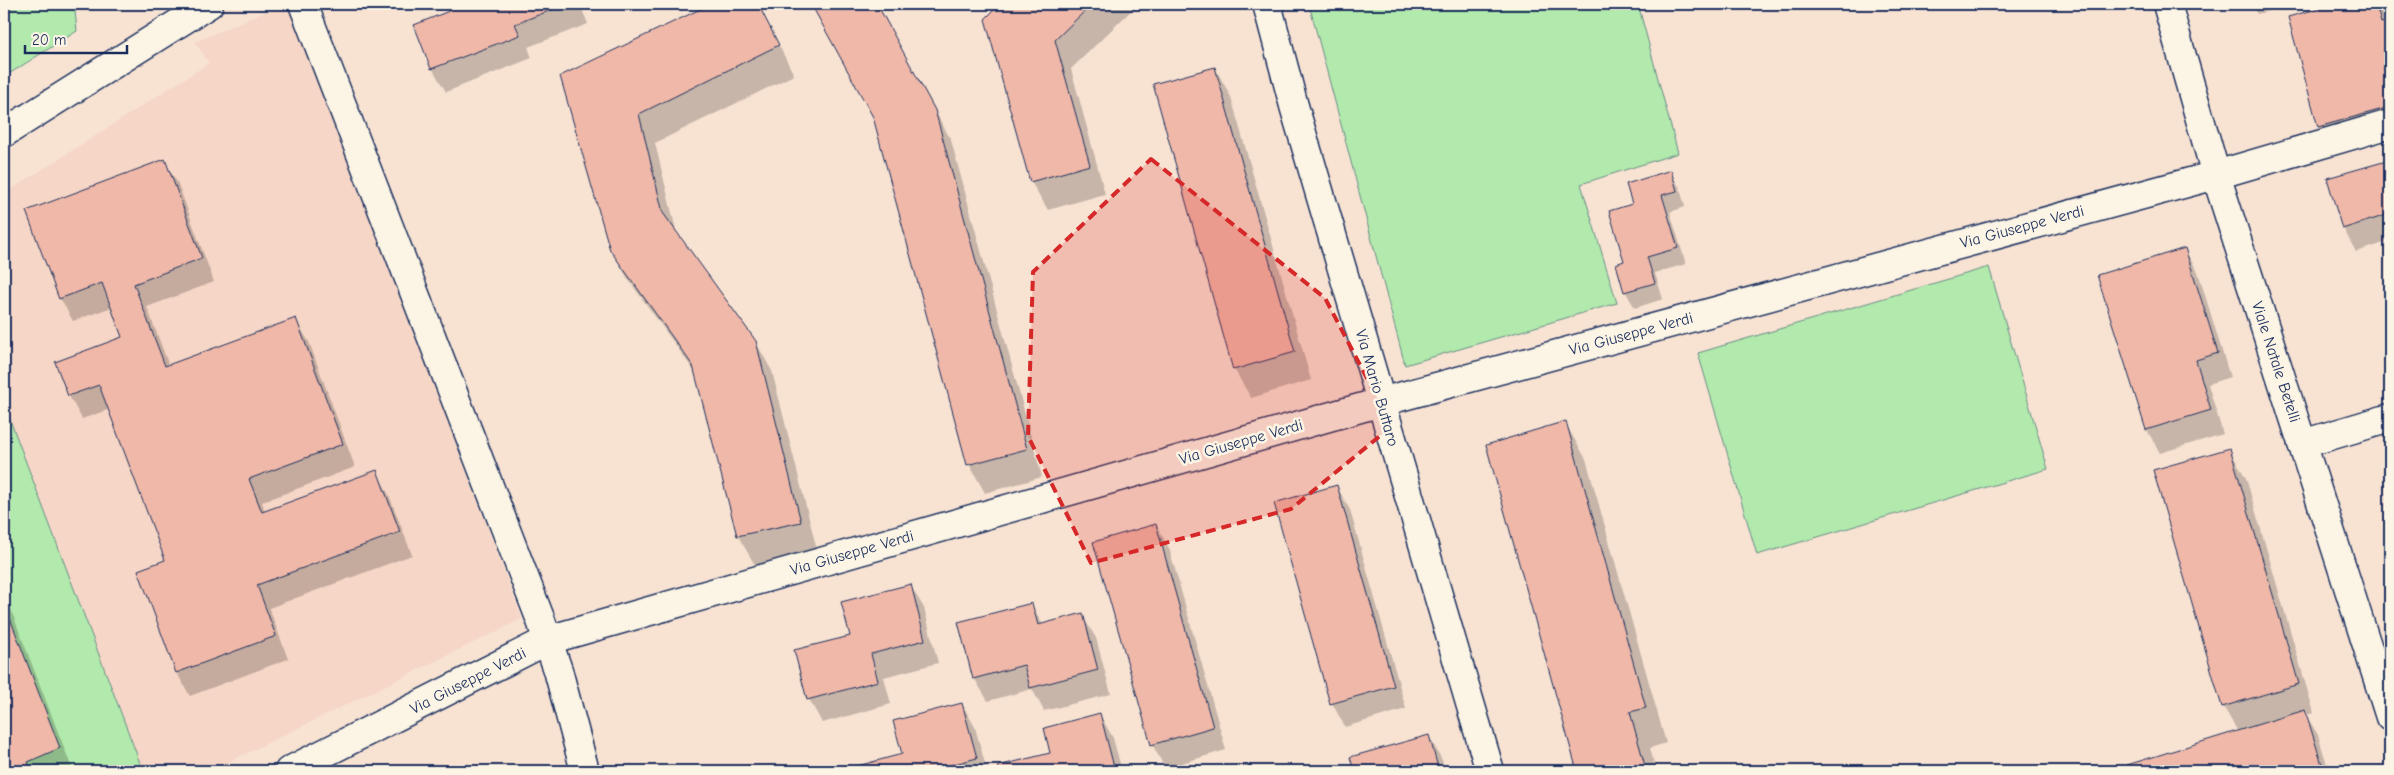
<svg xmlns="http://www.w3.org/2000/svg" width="2394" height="775" font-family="'Comic Neue',sans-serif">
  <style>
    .built { fill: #f6d6c6 }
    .green { fill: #b2e9ac; stroke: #668c85 }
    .shadow { fill: #0003 }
    .building { fill: #f0b8a8; stroke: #1b2f5e }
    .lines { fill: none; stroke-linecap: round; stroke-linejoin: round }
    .minor-casing { stroke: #1b2f5e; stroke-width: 31 }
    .tertiary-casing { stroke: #1b2f5e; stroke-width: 31 }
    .minor { stroke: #fcf5e5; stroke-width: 28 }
    .tertiary { stroke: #fcf5e5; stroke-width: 28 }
    .marked { fill: #d62828; fill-opacity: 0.2; stroke: #d62828; stroke-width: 4; stroke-dasharray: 10 6; stroke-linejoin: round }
    .labels { text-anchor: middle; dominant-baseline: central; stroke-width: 5; stroke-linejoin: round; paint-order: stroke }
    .street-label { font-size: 16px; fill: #1b2f5e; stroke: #fcf5e5 }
  </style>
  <rect width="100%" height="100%" fill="#f8e3d3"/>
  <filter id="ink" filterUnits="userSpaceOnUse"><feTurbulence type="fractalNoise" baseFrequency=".02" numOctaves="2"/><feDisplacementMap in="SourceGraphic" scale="10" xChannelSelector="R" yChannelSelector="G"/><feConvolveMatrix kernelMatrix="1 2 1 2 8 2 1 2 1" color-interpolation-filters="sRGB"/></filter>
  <g filter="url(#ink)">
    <polygon class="built" points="283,4 290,4 522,619 210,771 143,771 4,404 4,194 209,63 195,42"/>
    <g class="green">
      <polygon points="4,4 88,4 75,11 77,31 4,77"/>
      <polygon points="1309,4 1638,4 1678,153 1581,184 1617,303 1405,365"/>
      <polygon points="1989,267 2048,469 1757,555 1698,353"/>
      <polygon points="4,404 143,771 4,771"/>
    </g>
    <g class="shadow">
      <polygon points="447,4 580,4 588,24 528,47 532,58 446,92 432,68 450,12"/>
      <polygon points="714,4 758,4 794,75 655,143 677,234 755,341 772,371 817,550 755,565 738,536 697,375 628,279 611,250 562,76"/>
      <polygon points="812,4 876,4 951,140 1042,477 985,493 969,464 874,117"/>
      <polygon points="1002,4 1138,4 1071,69 1105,194 1048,210 1031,182 987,20"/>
      <polygon points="2251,4 2296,4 2257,14"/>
      <polygon points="2339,4 2377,4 2388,22 2390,22 2390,140 2336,155 2319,127 2289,18"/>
      <polygon points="1215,68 1231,97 1311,380 1251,398 1234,369"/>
      <polygon points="164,160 178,184 214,282 147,307 169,366 295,319 309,342 355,467 262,502 265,512 376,471 389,495 412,555 269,608 288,659 190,696 177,673 166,561 110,409 82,419 69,396 123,338 112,307 73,321 60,298"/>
      <polygon points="2390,161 2390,241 2356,252 2343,228 2329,179"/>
      <polygon points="1670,172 1680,188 1685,207 1670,212 1686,264 1655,273 1663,299 1635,308 1625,291 1625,262 1633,205"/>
      <polygon points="2184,249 2198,272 2230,377 2208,384 2223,434 2160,453 2147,430 2099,275"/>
      <polygon points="1565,423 1586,459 1666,743 1650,748 1656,771 1578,771 1487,445"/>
      <polygon points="2229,449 2246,478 2314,713 2306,715 2318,735 2329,771 2130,771 2128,766 2238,732 2223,706"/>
      <polygon points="1337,487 1350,510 1406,709 1345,727 1332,703"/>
      <polygon points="1156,525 1169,548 1226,750 1165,768 1152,744"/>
      <polygon points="910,585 924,608 938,663 884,677 891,704 822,723 809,699 852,637"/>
      <polygon points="4,592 73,771 4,771"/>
      <polygon points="1031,604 1043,625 1082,615 1096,638 1111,694 1044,711 1032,689 988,701 974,678"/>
      <polygon points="962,704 975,727 987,771 848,771 903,755"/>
      <polygon points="1100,715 1113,738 1122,771 1000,771 999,767 1051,754"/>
      <polygon points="1429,736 1442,760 1445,771 1355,771 1352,758"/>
    </g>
    <g class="building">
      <polygon points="446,4 567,4 515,24 520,35 431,69 414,25 449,11"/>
      <polygon points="711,4 758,4 779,45 639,114 663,213 756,341 801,522 737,536 693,366 610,250 560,76"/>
      <polygon points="811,4 877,4 935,110 1027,449 967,465 873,117"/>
      <polygon points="1000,4 1092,4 1055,40 1090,165 1030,182 985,19"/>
      <polygon points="2334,4 2376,4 2381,23 2390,20 2390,107 2318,127 2288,17"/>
      <polygon points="1215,67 1295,352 1233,370 1153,84"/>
      <polygon points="165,159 202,258 134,284 165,366 296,318 343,444 249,479 262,512 377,470 400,532 257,585 276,636 176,673 138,570 165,560 99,385 68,396 55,362 122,337 102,283 59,299 26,211"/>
      <polygon points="2390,160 2390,214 2342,229 2327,178"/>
      <polygon points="1671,170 1677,191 1662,195 1678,248 1647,257 1655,283 1624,292 1616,264 1624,261 1609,211 1632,204 1626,184"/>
      <polygon points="2185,248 2218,353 2196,360 2211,410 2146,430 2097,275"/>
      <polygon points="1566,421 1646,708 1630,712 1645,766 1632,771 1577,771 1486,445"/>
      <polygon points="2230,448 2299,684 2222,707 2153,470"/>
      <polygon points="1337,485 1394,686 1330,704 1274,503"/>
      <polygon points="1156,524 1213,727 1151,745 1093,542"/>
      <polygon points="911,584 925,640 871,654 878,681 807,700 794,650 850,636 841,602"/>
      <polygon points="4,603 60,748 28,762 31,771 4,771"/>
      <polygon points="1032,603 1038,625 1083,613 1098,670 1030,688 1024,665 973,679 958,622"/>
      <polygon points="962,703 977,758 928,771 846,771 846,769 902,754 893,721"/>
      <polygon points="2305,710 2324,771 2129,771 2127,765"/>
      <polygon points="1100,713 1115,771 999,771 998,766 1050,753 1044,728"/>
      <polygon points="1429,735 1439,771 1354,771 1350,757"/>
    </g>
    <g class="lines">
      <g class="minor-casing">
        <g id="minor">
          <polyline points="303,4 540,618 558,670 585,771"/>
          <polyline points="1267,4 1294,106 1490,771"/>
          <polyline points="4,133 209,4"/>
          <polyline points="2302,444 2390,418"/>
          <polyline points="289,771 548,640 1381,402 2216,175 2390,124"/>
        </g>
      </g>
      <g class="tertiary-casing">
        <polyline id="tertiary" points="2167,4 2216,175 2390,717"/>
      </g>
      <use href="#minor" class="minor"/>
      <use href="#tertiary" class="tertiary"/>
    </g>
  </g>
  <path class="marked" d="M1151 159 1325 298 1392 426 1291 509 1091 563 1028 436 1033 272Z"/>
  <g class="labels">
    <g class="street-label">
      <text transform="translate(2022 227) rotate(-15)">Via Giuseppe Verdi</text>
      <text transform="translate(1631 334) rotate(-15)">Via Giuseppe Verdi</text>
      <text transform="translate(2276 362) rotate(72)">Viale Natale Betelli</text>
      <text transform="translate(1377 388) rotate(74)">Via Mario Buttaro</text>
      <text transform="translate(1241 442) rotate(-16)">Via Giuseppe Verdi</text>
      <text transform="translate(852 553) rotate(-16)">Via Giuseppe Verdi</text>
      <text transform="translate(468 681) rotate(-27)">Via Giuseppe Verdi</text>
    </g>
  </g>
  <rect width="2394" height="775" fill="none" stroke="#fcf5e5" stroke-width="20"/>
  <rect x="10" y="10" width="2374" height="755" fill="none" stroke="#1b2f5e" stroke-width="2" filter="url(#ink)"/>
  <path d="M25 45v8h102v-8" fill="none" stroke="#1b2f5e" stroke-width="2.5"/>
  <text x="32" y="45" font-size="15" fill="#1b2f5e" stroke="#fcf5e5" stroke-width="4" paint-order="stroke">20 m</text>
</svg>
